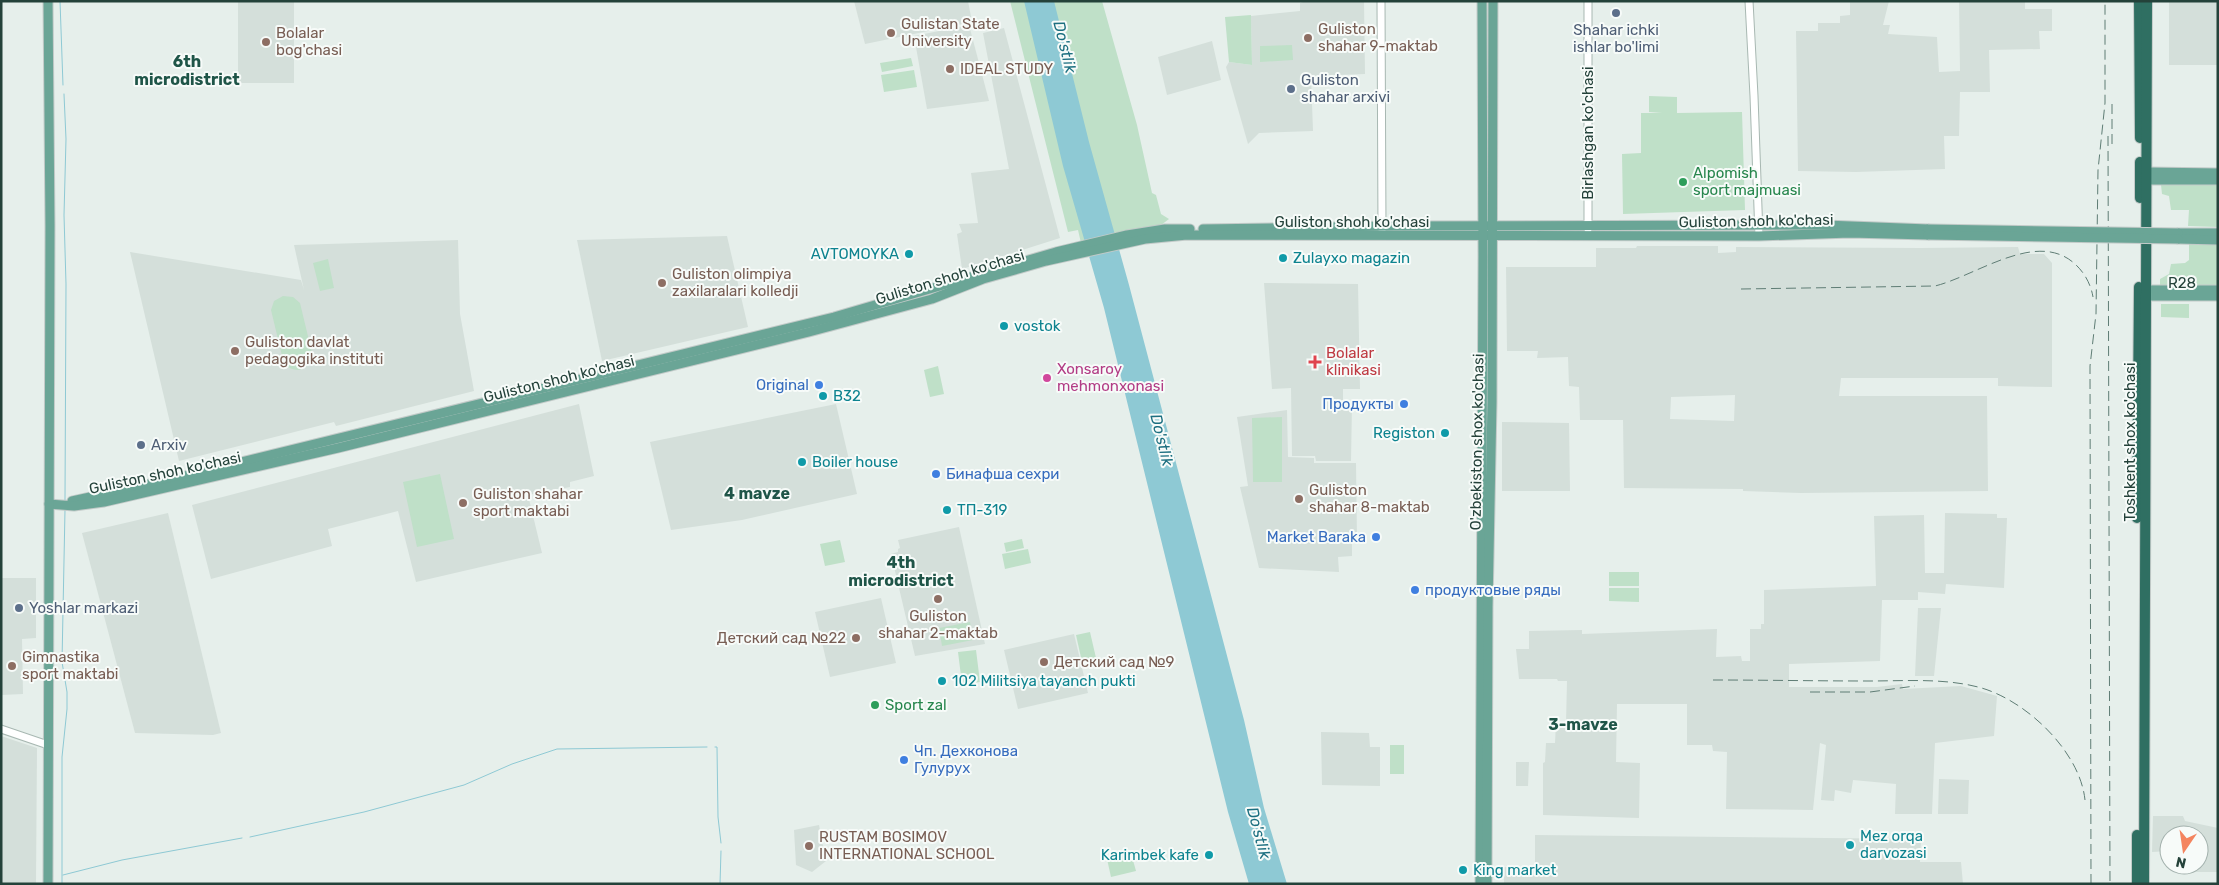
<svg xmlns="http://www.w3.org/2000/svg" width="2219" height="885" font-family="Rubik,sans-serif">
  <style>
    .built { fill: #d4dfda; fill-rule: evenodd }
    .green { fill: #bfe0c8 }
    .water { fill: #8ec9d4 }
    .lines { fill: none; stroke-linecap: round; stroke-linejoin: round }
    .stream { stroke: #8ec9d4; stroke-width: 1 }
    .minor-casing { stroke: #a8b8b2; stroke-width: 9 }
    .major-casing { stroke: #c2cac8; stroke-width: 11 }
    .highway-casing { stroke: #c2cac8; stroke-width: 12 }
    .minor { stroke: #fff; stroke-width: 7 }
    .major { stroke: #6aa596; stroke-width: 9 }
    .highway { stroke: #2f6f62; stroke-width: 10 }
    .rail { stroke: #5f7d75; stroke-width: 1; stroke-dasharray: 10 5; stroke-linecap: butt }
    .major-bridge-casing { stroke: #c2cac8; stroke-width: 11; stroke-linecap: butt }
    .major-bridge { stroke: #6aa596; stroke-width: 9 }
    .service-dot { fill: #5c6f8a; stroke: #f7fbf9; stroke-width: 2 }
    .education-dot { fill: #8d6e63; stroke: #f7fbf9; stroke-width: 2 }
    .leisure-dot { fill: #2e9e5b; stroke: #f7fbf9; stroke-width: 2 }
    .culture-dot { fill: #0f9aa8; stroke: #f7fbf9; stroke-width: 2 }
    .health-dot { fill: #e0444e; stroke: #f7fbf9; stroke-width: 2 }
    .hotel-dot { fill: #d1479c; stroke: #f7fbf9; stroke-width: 2 }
    .shop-dot { fill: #3f7fe0; stroke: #f7fbf9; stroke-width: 2 }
    .labels { text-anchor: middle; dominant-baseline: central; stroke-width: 4; stroke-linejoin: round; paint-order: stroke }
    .education-label { font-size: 15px; fill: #785e54; stroke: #f7fbf9; text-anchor: start }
    .service-label { font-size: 15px; fill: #4e5e75; stroke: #f7fbf9; text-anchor: start }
    .street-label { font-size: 15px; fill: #24423a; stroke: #f7fbf9 }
    .leisure-label { font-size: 15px; fill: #27864d; stroke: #f7fbf9; text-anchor: start }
    .culture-label { font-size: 15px; fill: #0d838f; stroke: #f7fbf9; text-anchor: start }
    .health-label { font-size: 15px; fill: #be3a42; stroke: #f7fbf9; text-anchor: start }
    .hotel-label { font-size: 15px; fill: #b23c85; stroke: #f7fbf9; text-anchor: start }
    .shop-label { font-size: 15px; fill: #366cbe; stroke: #f7fbf9; text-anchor: end }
    .water-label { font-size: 16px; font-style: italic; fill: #1c6f80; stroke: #f7fbf9 }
    .neighbourhood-label { font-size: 16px; font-weight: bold; fill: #1f5548; stroke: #f7fbf9 }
  </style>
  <rect width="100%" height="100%" fill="#e6efeb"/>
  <g class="built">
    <rect x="238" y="1" width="56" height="82"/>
    <polygon points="854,1 968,1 972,22 865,44"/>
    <polygon points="1306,1 1364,1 1365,74 1311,76 1313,131 1259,133 1248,144 1226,67 1229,62 1252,65 1251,16 1300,11 1300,3"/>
    <polygon points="1850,1 1889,1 1883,25 1890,25 1888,34 1937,37 1939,72 1960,71 1959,1 2025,1 2025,9 2052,9 2052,31 2039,31 2040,49 1989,50 1990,92 1960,92 1959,136 1944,136 1945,169 1856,172 1798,171 1796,31 1818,31 1818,23 1840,23 1840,16 1850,15"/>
    <rect x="2169" y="1" width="49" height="64"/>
    <polygon points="969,25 989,101 927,109 914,36"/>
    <polygon points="1004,28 1060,238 962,269 957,234 962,232 959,224 978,223 971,173 1009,169 983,33"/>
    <polygon points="1212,41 1221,80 1167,95 1158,57"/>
    <polygon points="727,236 748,327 602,361 577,240"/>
    <polygon points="458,240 460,314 474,391 336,426 334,422 179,461 130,252 301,280 304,290 294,245"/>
    <path d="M1637 246H1718V253L1736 252V247L1920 248 2018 247 2020 254H2044L2052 263V387L1998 386V378H1841L1839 396H1987L1988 491 1801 493 1743 491V489L1624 488 1623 420H1580L1579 387 1569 386 1568 357 1537 358 1538 351H1507L1506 267H1596V248H1636ZM1735 395 1734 421 1670 419 1671 397Z"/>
    <polygon points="1264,283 1358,284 1360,389 1343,389 1343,404 1352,404 1351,461 1316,461 1315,456 1292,456 1291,388 1272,389"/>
    <polygon points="579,404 594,476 570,482 570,487 528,495 542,553 416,582 398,511 328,529 332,546 211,579 192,505"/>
    <polygon points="836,404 857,494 742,520 671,530 650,442"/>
    <polygon points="1287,410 1288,457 1314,458 1314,463 1356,463 1357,540 1352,541 1352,556 1338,557 1339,572 1259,568 1240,487 1248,486 1237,417"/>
    <polygon points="1502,422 1569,423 1570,491 1502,491"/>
    <polygon points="168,513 221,733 213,735 135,733 82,533"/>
    <polygon points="1945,513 1997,514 1997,518 2007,518 2004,588 1946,584 1945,594 1918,592 1918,600 1882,600 1880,661 1789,664 1789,687 1877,687 1902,684 1903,689 1961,686 1997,696 1994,736 1935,743 1932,814 1895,814 1896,784 1853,780 1851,793 1835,790 1834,801 1821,800 1826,745 1820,743 1813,810 1726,809 1727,752 1713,751 1712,745 1687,745 1687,704 1617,704 1616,762 1640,763 1639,818 1543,815 1543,763 1545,762 1546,743 1555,743 1556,723 1566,723 1567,681 1558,681 1557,679 1519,679 1516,649 1529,649 1529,631 1582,630 1582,634 1717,629 1716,657 1741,656 1742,661 1750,661 1750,629 1761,629 1761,624 1764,624 1764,590 1876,586 1874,516 1924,515 1925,573 1944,573"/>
    <polygon points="959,527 985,644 915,656 891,554 898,552 898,549 900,548 898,540"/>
    <polygon points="1,578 36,578 36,638 22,639 23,694 1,695"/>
    <polygon points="881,598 896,663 830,677 815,612"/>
    <polygon points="1918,608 1941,608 1934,676 1915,676"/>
    <polygon points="1074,634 1088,693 1018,709 1004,650"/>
    <polygon points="1321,732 1369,733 1370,747 1380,747 1380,786 1322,785"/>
    <polygon points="1,736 37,748 36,884 1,884"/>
    <polygon points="1516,762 1529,762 1528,786 1516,786"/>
    <polygon points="1939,779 1969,780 1968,814 1938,814"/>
    <polygon points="2153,816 2183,816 2185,821 2218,828 2218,872 2188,872 2188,865 2199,865 2199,835 2169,835 2169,851 2152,852"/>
    <polygon points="819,825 826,861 812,872 796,865 794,830"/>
    <polygon points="1535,835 1921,839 1920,862 1961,862 1963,884 1504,884 1504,867 1535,867"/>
  </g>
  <g class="green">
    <polygon points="1010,1 1102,1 1137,125 1152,193 1156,195 1161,214 1169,219 1161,225 1081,243 1078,230 1068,232"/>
    <polygon points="1251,15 1252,65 1229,62 1225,17"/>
    <polygon points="1292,45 1293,60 1260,62 1260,46"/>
    <polygon points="911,58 913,66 882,72 880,63"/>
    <polygon points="914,70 917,87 884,92 881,75"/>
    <polygon points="1649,96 1677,97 1677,113 1742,112 1745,210 1623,214 1622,154 1641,153 1641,113 1662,113 1649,112"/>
    <polygon points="2161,185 2218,185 2218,227 2188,226 2189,210 2171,210 2169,196 2162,194"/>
    <polygon points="2189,243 2218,244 2218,286 2160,285 2160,279 2169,274 2171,264 2185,263 2189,260"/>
    <polygon points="328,259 334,288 320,291 313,263"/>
    <path d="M283 296 293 297 300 303 313 357C308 371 295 374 284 364L271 310 274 301Z"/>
    <polygon points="2161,304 2189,304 2189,318 2161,317"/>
    <polygon points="938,366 944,394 930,397 924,370"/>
    <polygon points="1282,417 1282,482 1253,482 1252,418"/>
    <polygon points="440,474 454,539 417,547 403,482"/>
    <polygon points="1022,539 1024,548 1006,552 1004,543"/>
    <polygon points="840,540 845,562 825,566 820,544"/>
    <polygon points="1028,549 1031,563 1005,569 1002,554"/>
    <rect x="1609" y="572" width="30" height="14"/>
    <polygon points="1609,588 1639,588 1639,602 1609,601"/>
    <polygon points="970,622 973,640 942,646 939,628"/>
    <polygon points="1090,632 1096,658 1082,662 1076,635"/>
    <polygon points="976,650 980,682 962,684 958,652"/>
    <rect x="1390" y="745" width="14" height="29"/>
    <polygon points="1131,853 1136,871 1111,877 1107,859"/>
  </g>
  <polygon class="water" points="1024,1 1054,1 1089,142 1129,285 1244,720 1264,808 1287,884 1249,884 1228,812 1104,308 1063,166"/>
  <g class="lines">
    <g class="stream">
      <polyline points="60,1 63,85"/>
      <polyline points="64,94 66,139 64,215 66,284 65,501"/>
      <polyline points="715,747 717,747 718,817 721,843"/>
      <polyline points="250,837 364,812 464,785 512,764 557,749 707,747"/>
      <polyline points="63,875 122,860 242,838"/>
      <polyline points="62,884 62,757 67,709 67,692 62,662 65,510"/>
      <polyline points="720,884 721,851"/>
    </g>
    <g class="minor-casing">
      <g id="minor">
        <polyline points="1381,1 1382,231"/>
        <polyline points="1588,1 1588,229"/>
        <polyline points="1749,1 1754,96 1759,236"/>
        <polyline points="1,729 48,745"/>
      </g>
    </g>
    <g class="major-casing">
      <g id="major">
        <polyline points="2147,172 2218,173"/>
        <polyline points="2147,180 2218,180"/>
        <polyline points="1203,229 1393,226 1825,225 1928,229"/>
        <polyline points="2178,233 2218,233"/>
        <polyline points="2178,239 2218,240"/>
        <polyline points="2141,290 2218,290"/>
        <polyline points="2141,296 2218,296"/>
        <polyline points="72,501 172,479 834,317 1056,252 1127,235 1165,229 1190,229"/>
        <polyline points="49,504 74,506 104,502 338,448 809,332 932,299 983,279 1046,261 1145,239 1187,235 1759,236 1850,233 1928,235"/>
        <polyline points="48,884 50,226 48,1"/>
        <polyline points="1480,884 1483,256 1482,1"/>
        <polyline points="1487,884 1488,607 1492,402 1493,1"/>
      </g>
    </g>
    <g class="highway-casing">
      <g id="highway">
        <polyline points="2139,1 2140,138"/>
        <polyline points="2140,198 2140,162"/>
        <polyline points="2137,518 2139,287"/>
        <polyline points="2137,884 2137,835"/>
        <polyline points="2144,884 2147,1"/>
      </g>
    </g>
    <use href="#minor" class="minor"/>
    <use href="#major" class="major"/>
    <use href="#highway" class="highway"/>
    <g class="rail">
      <polyline points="2112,104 2112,144"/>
      <polyline points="2108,136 2110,884"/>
      <path d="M1741 289 1935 286C1976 276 2037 229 2075 264 2085 273 2091 285 2093 297"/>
      <path d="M1713 680C1765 680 1817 681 1869 681 1905 681 1943 678 1978 687 2025 699 2080 751 2085 800"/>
      <polyline points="1810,692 1870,692 1915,686"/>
      <polyline points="2091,884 2090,366 2096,314 2098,170 2105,103 2105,1"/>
    </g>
    <g class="major-bridge-casing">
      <g id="major-bridge">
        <polyline points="1928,229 2178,233"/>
        <polyline points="1928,235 2178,239"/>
      </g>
    </g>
    <use href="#major-bridge" class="major-bridge"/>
  </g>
  <g class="service-dot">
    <circle cx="1616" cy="13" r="5"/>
    <circle cx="1291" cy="89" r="5"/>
    <circle cx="141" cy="445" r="5"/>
    <circle cx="19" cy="608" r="5"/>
  </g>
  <g class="education-dot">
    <circle cx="891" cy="33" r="5"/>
    <circle cx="1308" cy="38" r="5"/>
    <circle cx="266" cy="42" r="5"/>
    <circle cx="950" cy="69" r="5"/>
    <circle cx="662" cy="283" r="5"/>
    <circle cx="235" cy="351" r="5"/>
    <circle cx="1299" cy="499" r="5"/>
    <circle cx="463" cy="503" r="5"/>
    <circle cx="938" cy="599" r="5"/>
    <circle cx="856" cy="638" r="5"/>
    <circle cx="1044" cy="662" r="5"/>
    <circle cx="12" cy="666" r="5"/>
    <circle cx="809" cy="846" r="5"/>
  </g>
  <g class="leisure-dot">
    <circle cx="1683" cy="182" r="5"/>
    <circle cx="875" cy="705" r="5"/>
  </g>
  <g class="culture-dot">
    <circle cx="909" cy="254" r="5"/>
    <circle cx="1283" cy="258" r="5"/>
    <circle cx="1004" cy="326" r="5"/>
    <circle cx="823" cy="396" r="5"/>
    <circle cx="1445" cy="433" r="5"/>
    <circle cx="802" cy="462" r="5"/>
    <circle cx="947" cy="510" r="5"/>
    <circle cx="942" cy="681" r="5"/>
    <circle cx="1850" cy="845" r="5"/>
    <circle cx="1209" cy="855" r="5"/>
    <circle cx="1463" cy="870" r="5"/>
  </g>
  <path class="health-dot" d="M1312.5 354.5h5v5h5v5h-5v5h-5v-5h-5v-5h5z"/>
  <circle class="hotel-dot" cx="1047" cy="378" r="5"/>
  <g class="shop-dot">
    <circle cx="819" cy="385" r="5"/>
    <circle cx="1404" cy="404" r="5"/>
    <circle cx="936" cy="474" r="5"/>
    <circle cx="1376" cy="537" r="5"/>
    <circle cx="1415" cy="590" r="5"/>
    <circle cx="904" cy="760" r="5"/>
  </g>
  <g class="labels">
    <g class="education-label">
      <text x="901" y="24">Gulistan State<tspan x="901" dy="17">University</tspan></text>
      <text x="1318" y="29">Guliston<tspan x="1318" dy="17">shahar 9-maktab</tspan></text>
      <text x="276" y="33">Bolalar<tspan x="276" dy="17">bog'chasi</tspan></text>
      <text x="960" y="69">IDEAL STUDY</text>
      <text x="672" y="274">Guliston olimpiya<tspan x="672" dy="17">zaxilaralari kolledji</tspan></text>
      <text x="245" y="342">Guliston davlat<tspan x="245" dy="17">pedagogika instituti</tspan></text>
      <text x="1309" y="490">Guliston<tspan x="1309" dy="17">shahar 8-maktab</tspan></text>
      <text x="473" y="494">Guliston shahar<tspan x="473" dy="17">sport maktabi</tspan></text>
      <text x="938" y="616" text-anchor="middle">Guliston<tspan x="938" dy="17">shahar 2-maktab</tspan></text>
      <text x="846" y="638" text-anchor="end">Детский сад №22</text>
      <text x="22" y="657">Gimnastika<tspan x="22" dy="17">sport maktabi</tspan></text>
      <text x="1054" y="662">Детский сад №9</text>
      <text x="819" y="837">RUSTAM BOSIMOV<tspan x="819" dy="17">INTERNATIONAL SCHOOL</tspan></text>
    </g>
    <g class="service-label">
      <text x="1616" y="30" text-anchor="middle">Shahar ichki<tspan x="1616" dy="17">ishlar bo'limi</tspan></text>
      <text x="1301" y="80">Guliston<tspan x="1301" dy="17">shahar arxivi</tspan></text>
      <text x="151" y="445">Arxiv</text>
      <text x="29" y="608">Yoshlar markazi</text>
    </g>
    <g class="street-label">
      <text transform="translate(1588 133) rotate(-90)">Birlashgan ko'chasi</text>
      <text transform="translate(1756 221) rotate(-1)">Guliston shoh ko'chasi</text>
      <text x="1352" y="222">Guliston shoh ko'chasi</text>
      <text transform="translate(950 277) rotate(-17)">Guliston shoh ko'chasi</text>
      <text x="2182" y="283">R28</text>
      <text transform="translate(559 379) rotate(-14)">Guliston shoh ko'chasi</text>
      <text transform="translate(1477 442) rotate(-89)">O'zbekiston shox ko'chasi</text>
      <text transform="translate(2130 442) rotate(-90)">Toshkent shox ko'chasi</text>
      <text transform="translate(165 473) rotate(-12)">Guliston shoh ko'chasi</text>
    </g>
    <g class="leisure-label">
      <text x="1693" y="173">Alpomish<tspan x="1693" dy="17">sport majmuasi</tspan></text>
      <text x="885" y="705">Sport zal</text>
    </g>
    <g class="culture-label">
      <text x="899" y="254" text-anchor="end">AVTOMOYKA</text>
      <text x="1293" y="258">Zulayxo magazin</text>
      <text x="1014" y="326">vostok</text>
      <text x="833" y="396">B32</text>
      <text x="1435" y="433" text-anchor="end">Registon</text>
      <text x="812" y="462">Boiler house</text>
      <text x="957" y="510">ТП-319</text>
      <text x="952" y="681">102 Militsiya tayanch pukti</text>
      <text x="1860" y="836">Mez orqa<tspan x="1860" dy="17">darvozasi</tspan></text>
      <text x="1199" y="855" text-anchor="end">Karimbek kafe</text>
      <text x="1473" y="870">King market</text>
    </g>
    <g class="health-label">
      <text x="1326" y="353">Bolalar<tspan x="1326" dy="17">klinikasi</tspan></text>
    </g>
    <g class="hotel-label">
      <text x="1057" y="369">Xonsaroy<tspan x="1057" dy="17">mehmonxonasi</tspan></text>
    </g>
    <g class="shop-label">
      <text x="809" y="385">Original</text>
      <text x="1394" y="404">Продукты</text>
      <text x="946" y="474" text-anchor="start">Бинафша сехри</text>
      <text x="1366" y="537">Market Baraka</text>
      <text x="1425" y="590" text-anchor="start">продуктовые ряды</text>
      <text x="914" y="751" text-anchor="start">Чп. Дехконова<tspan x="914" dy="17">Гулурух</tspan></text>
    </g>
    <g class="water-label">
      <text transform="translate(1065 47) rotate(76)">Do'stlik</text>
      <text transform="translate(1162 440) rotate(76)">Do'stlik</text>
      <text transform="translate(1259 833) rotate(75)">Do'stlik</text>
    </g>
    <g class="neighbourhood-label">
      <text x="187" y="61">6th<tspan x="187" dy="18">microdistrict</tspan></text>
      <text x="757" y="493">4 mavze</text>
      <text x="901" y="562">4th<tspan x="901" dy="18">microdistrict</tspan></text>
      <text x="1583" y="724">3-mavze</text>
    </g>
  </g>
  <rect width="2219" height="885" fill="none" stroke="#24423a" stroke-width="5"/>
  <g transform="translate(2184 850) rotate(193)"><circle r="24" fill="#f7fbf9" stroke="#a3b1ad"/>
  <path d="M0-4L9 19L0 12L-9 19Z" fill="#f4845f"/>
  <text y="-8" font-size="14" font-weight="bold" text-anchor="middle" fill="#24423a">N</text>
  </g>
</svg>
